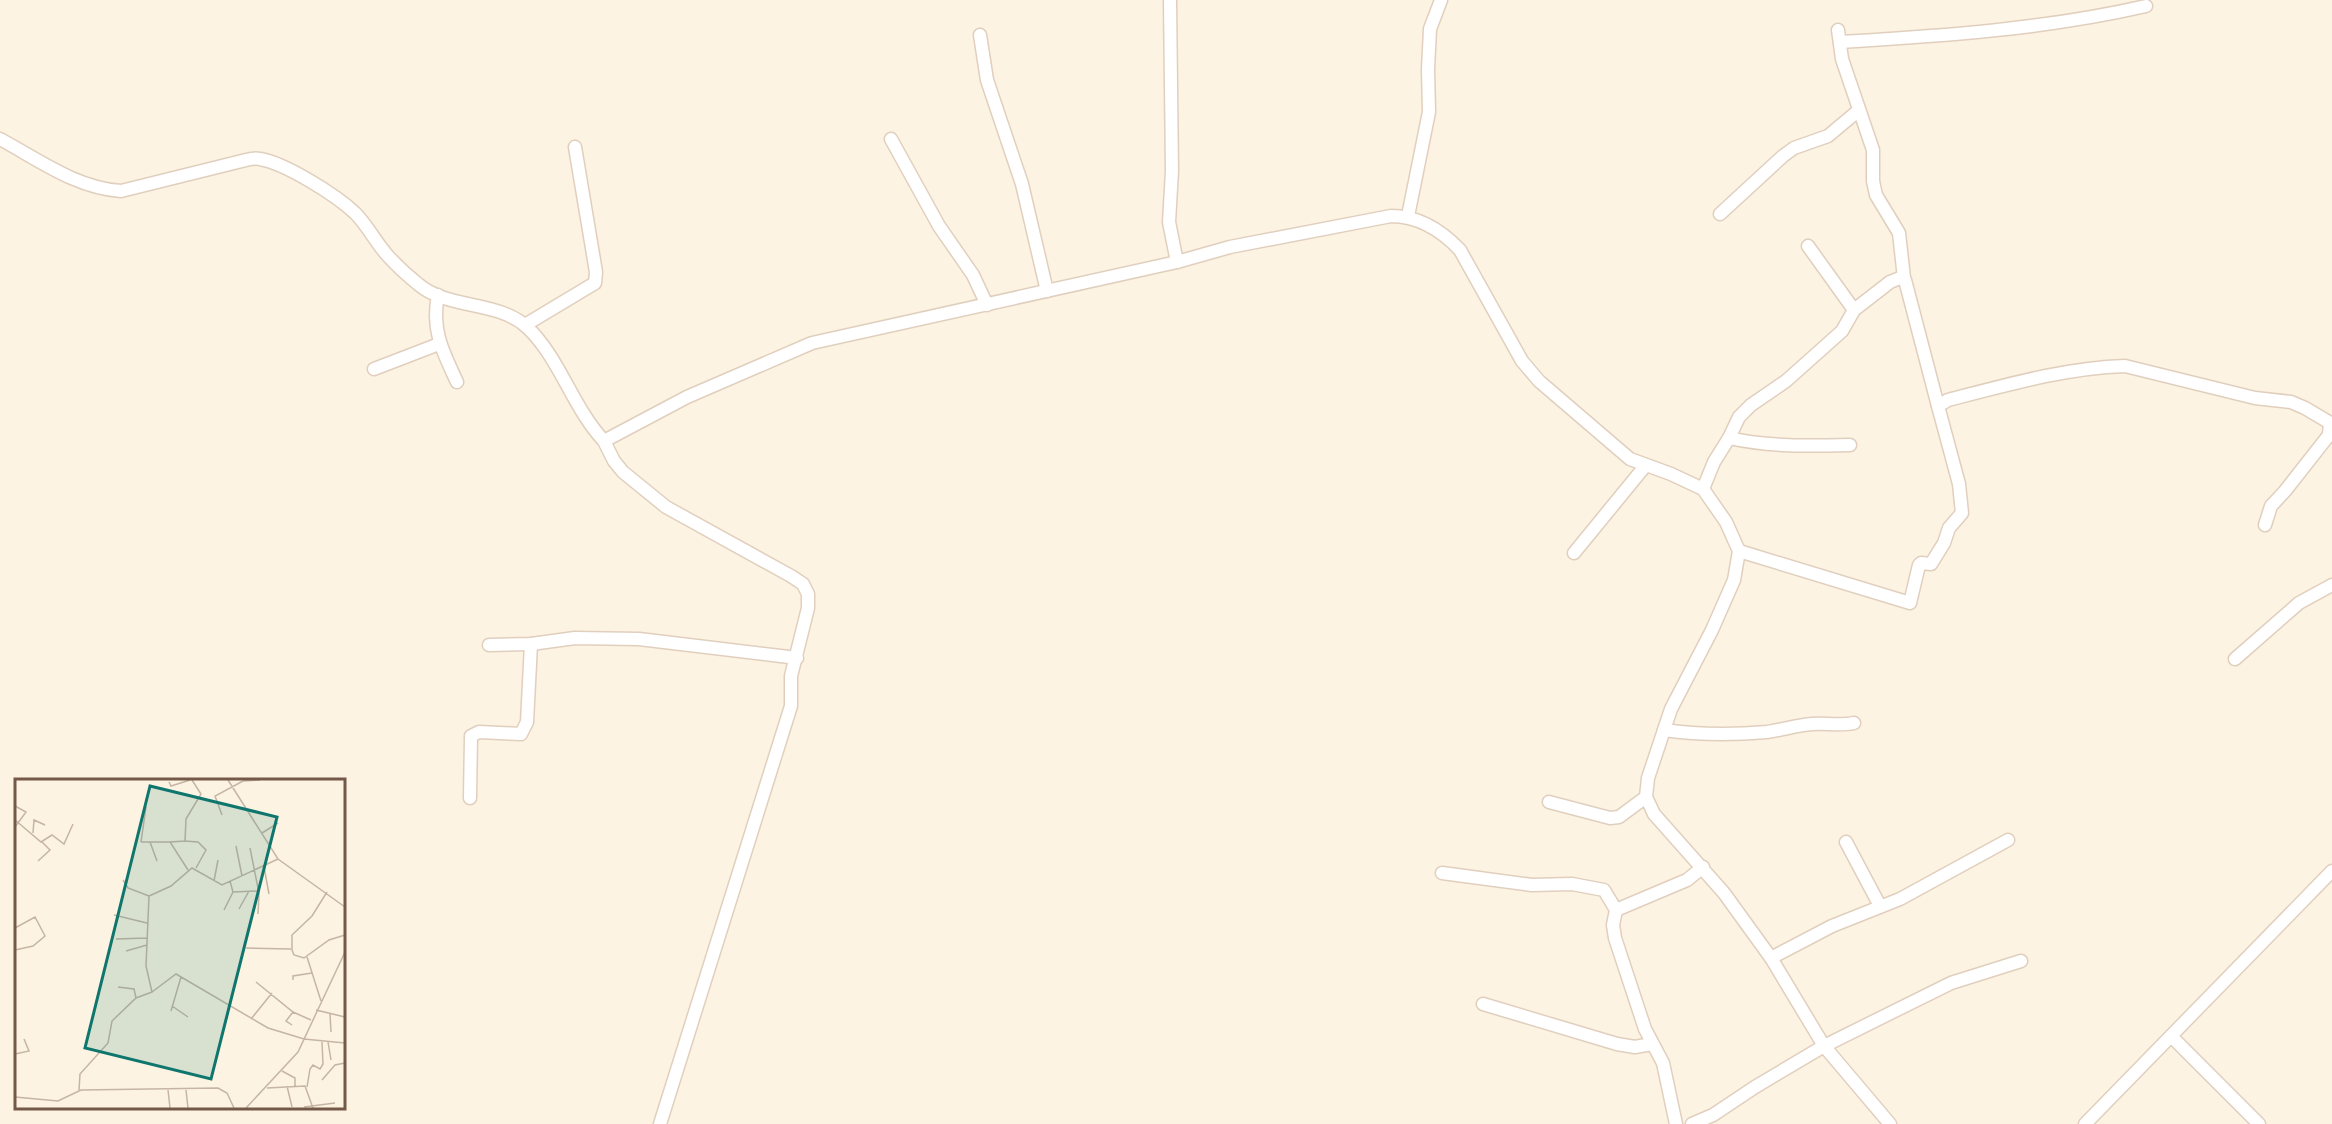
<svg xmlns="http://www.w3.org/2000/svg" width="2332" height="1124" font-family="Quicksand,sans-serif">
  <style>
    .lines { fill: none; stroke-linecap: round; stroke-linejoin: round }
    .minor-casing { stroke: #e1cfbe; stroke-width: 15 }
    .minor { stroke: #fff; stroke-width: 12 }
    .inset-road { fill: none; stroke: #c6b5a5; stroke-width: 1.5 }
    .view { fill: #0f766e; fill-opacity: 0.15; stroke: #0f766e; stroke-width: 3 }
    .inset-edge { fill: none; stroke: #745949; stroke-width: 3 }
  </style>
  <rect width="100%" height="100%" fill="#fcf3e2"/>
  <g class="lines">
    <g class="minor-casing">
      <g id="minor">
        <polyline points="1170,0 1172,171 1169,222 1177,262"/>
        <polyline points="1838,30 1842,59 1873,150 1873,181 1876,195 1899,233 1904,278"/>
        <polyline points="980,35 987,80 1022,184 1047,291"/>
        <path d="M1840 42C1942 36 2046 29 2146 6"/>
        <path d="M0 139C39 160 76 188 121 191L246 160C250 159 256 158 260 159 285 163 336 195 355 213 368 226 376 243 388 256 397 266 408 276 418 284 448 310 499 300 528 328 560 359 573 408 604 441L687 397 812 343 1177 262 1230 247 1391 216C1418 216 1442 231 1460 250L1522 361 1539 381 1630 459 1671 474 1703 489 1726 522 1739 551 1734 580 1712 630 1671 709 1648 778 1646 797 1654 814 1724 893 1771 958 1824 1046 1890 1124"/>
        <polyline points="891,139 939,226 973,275 987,305"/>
        <polyline points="1720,214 1783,156 1794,148 1828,136 1859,110"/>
        <polyline points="1408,216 1429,112 1428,69 1430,29 1441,0"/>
        <polyline points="1808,246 1854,310"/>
        <path d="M438 295C431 330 443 352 457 382"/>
        <polyline points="525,325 595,283 596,272 575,147"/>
        <polyline points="374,369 439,344"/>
        <path d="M1729 438C1770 447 1809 446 1850 445"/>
        <polyline points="604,441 614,461 623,472 666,507 791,576 803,584 808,594 808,608 791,676 791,706 660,1124"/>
        <path d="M1703 489 1714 462 1729 438 1739 417 1751 405 1786 381 1842 331 1854 310 1890 282 1900 278 1905 280 1938 406 1948 400C2006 385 2065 368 2125 366L2255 398 2291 402 2305 408 2332 424"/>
        <polyline points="2265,525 2271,506 2285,491 2329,435 2330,423"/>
        <polyline points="1739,551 1910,603 1919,565 1921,563 1931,564 1944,543 1949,528 1962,513 1959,484 1938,406"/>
        <polyline points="1574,553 1646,465"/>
        <polyline points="489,645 531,644 575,638 639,639 797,658"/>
        <polyline points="2235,659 2299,603 2332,585"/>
        <path d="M1664 730C1698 735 1733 735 1767 732 1782 730 1797 725 1812 724 1827 723 1839 726 1854 723"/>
        <polyline points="470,798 471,736 479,732 521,734 527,722 531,644"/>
        <polyline points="1549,802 1610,818 1619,817 1646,797"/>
        <polyline points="1846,842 1880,906"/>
        <polyline points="1442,873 1532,885 1572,884 1604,890 1616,910 1613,925 1615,938 1645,1029 1663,1063 1676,1124"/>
        <polyline points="1616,910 1687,880 1703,867"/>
        <polyline points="1771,958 1832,926 1900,899 2008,840"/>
        <polyline points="1483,1004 1617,1044 1635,1047 1652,1044"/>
        <polyline points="2171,1036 2259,1124"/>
        <polyline points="1692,1124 1713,1115 1755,1087 1824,1046 1951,983 2021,961"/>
        <polyline points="2085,1124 2332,871"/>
      </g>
    </g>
    <use href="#minor" class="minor"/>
  </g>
  <g transform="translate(15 779)">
    <rect width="330" height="330" fill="#fcf3e2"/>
    <path class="inset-road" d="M213 1 263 80 330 128M154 3 156 7 175 1M0 27 11 33 0 48M207 36 200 17 228 2 245 1M0 41 26 63 37 56 49 65 58 45M18 54 19 41 30 46M247 54 263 44M170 62 183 63 191 71 181 89M126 63 131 28M126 63H155M135 63 142 82M221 67 227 97M235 69 244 114 243 135M23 82 35 71 27 63M249 88 254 115M173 91 155 63 170 62 171 40 186 15 177 1M108 101 113 109 134 117M199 102 203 81M218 113 244 112M312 113 297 137 277 156V171L279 176 289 179 314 161 330 156M224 130 234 112M209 131 218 113 215 102M99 136 132 144M0 149 20 138 30 157 18 167 0 171M101 160 132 159M231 169 276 170M111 172 132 166M292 178 306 222M278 201V197L297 194M241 203 278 233 296 241M103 208 119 210 121 219M137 213 161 195 253 249 289 260 330 264M157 227 173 238M301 231 330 238M156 232 166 198M315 235 316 253M236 240 257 214M277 246 271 242 278 233M313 263 316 281M0 275 14 272 9 260M267 292 280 299V307M307 301 320 286 330 284M272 307 277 328M292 308 295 290 298 286 305 290 308 285 307 263M252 309 290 307 298 329M64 311 65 295 93 264 97 242 121 219 137 213 131 187 134 117 156 107 177 89 207 106 263 80M153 311 155 329M171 311 173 329M0 318 43 322 66 311 203 309 212 314 219 329M289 328 320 324M231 329 283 273 330 173"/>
    <path class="view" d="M135 7 262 38 196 300 70 269Z"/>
    <rect width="330" height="330" class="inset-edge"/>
  </g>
</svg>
